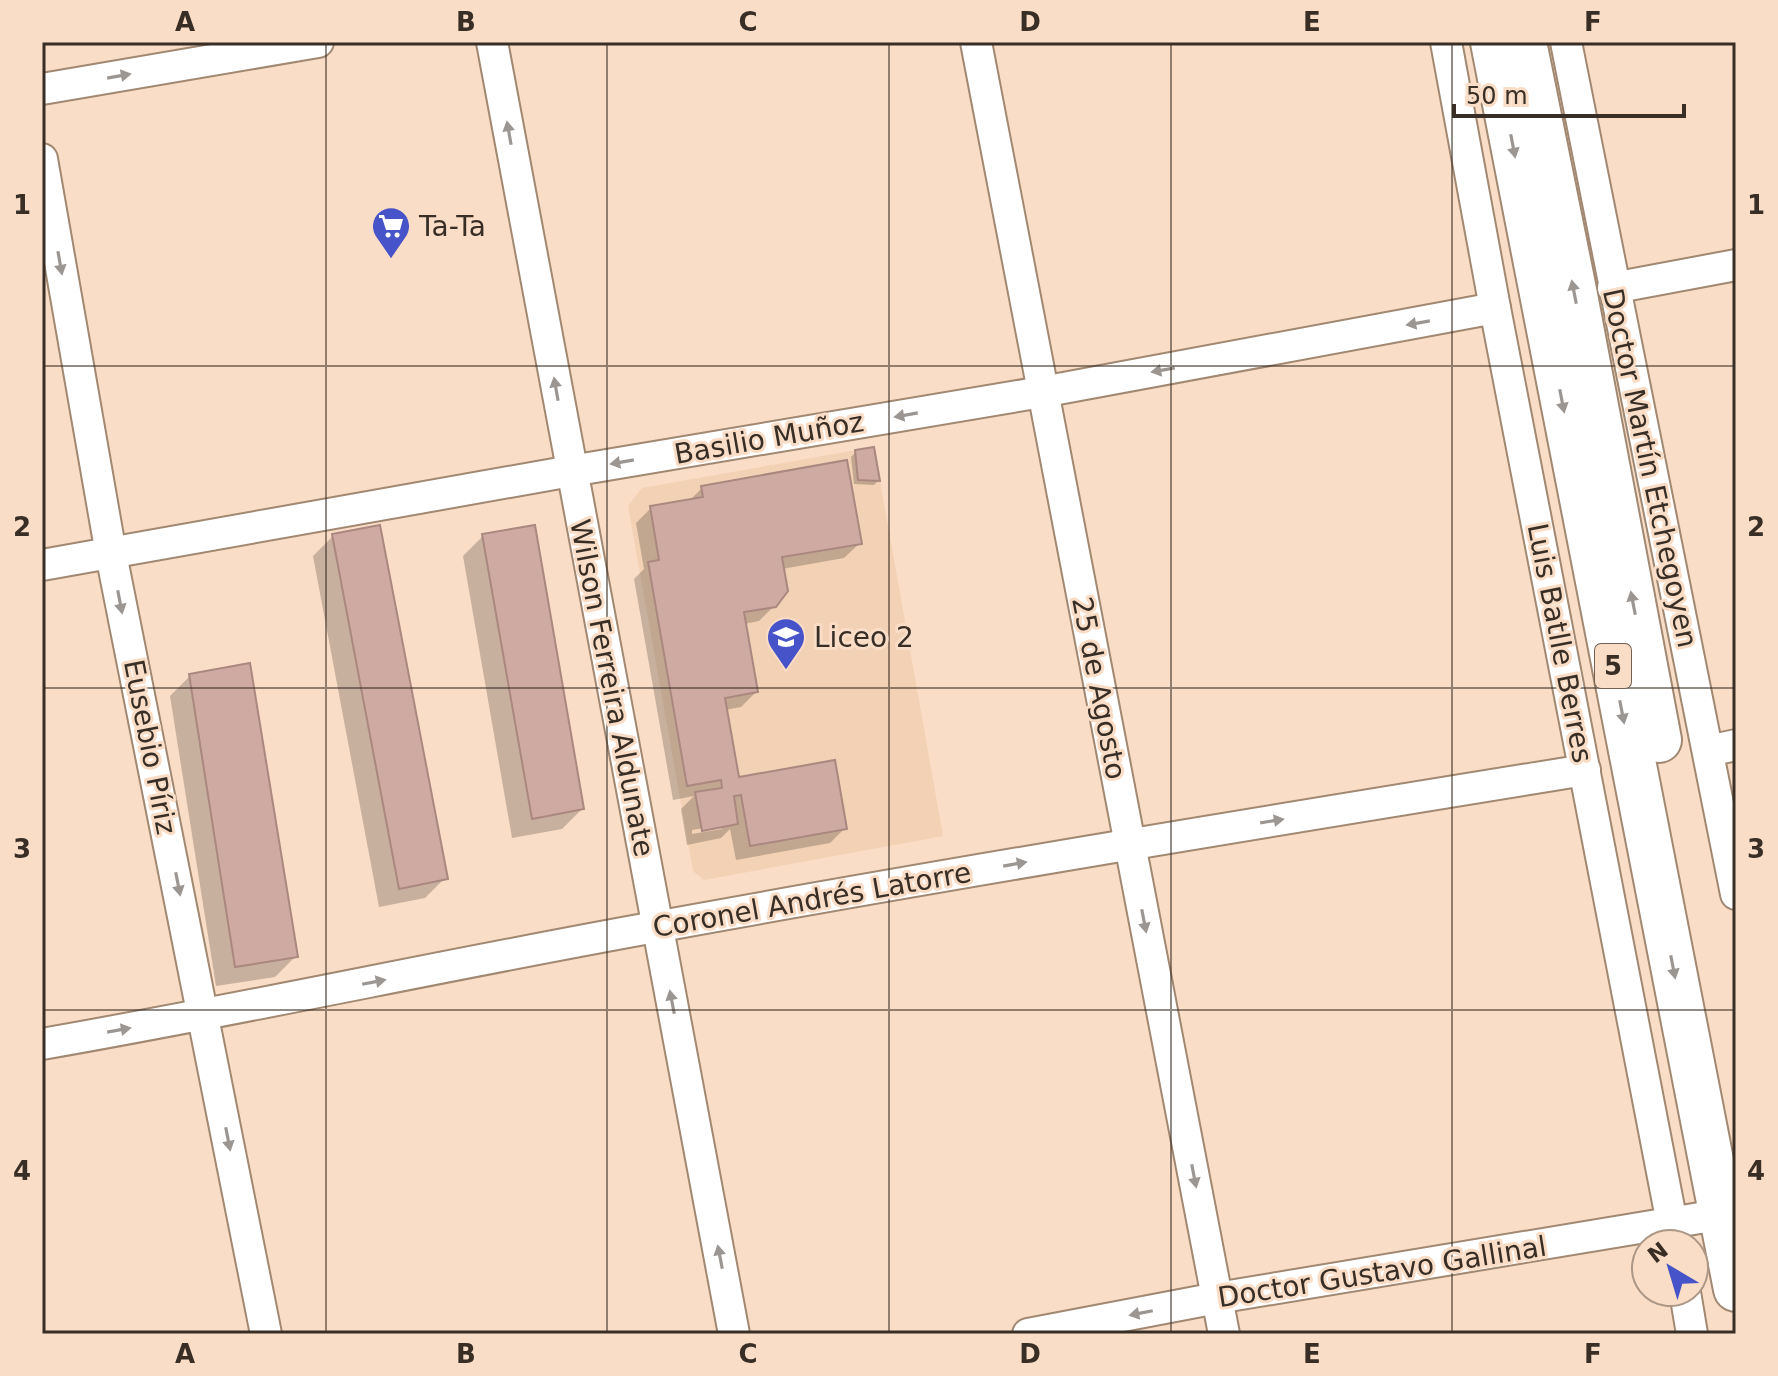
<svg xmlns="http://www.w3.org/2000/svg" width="1778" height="1376" font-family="'DejaVu Sans',sans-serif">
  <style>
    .built { fill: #f2d1b4 }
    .shadow { fill: #0003; fill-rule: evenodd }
    .building { fill: #cfaaa2; stroke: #aa8880; stroke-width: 2 }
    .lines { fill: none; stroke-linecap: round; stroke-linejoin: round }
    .street-casing { stroke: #a18872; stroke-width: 34 }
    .highway-casing { stroke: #a18872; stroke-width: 48 }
    .street { stroke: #fff; stroke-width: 30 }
    .highway { stroke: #fff; stroke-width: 44 }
    .oneway { fill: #9c9692 }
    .grid { fill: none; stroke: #382e25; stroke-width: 2; stroke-opacity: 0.55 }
    .labels { text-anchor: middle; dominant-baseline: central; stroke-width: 6; stroke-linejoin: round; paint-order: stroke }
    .shield { fill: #faddc6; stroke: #726255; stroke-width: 2 }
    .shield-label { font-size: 26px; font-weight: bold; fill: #382e25 }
    .poi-label { font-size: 28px; fill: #382e25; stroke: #faddc6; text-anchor: start }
    .street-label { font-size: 28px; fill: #382e25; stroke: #faddc6 }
    .neatline { fill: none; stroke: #382e25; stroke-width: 3 }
    .grid-label { font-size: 26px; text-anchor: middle; font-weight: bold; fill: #382e25 }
  </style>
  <rect width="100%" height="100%" fill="#faddc6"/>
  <polygon class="built" points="874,447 943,836 704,880 693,871 628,506 642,488"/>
  <g class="shadow">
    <polygon points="856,452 878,481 874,485 854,484 851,457"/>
    <path d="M702 488 860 543 844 558 782 569 775 605 759 621 744 624 756 692 741 707 725 710 737 780 845 828 830 843 736 860 730 829 721 838 687 845 681 809 694 796 673 800 634 579 644 569 636 523 651 508 689 501ZM722 825V829L692 834V830Z"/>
    <polygon points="333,536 445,878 425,898 379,907 313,556"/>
    <polygon points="483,536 582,809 562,829 512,838 463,556"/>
    <polygon points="190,676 295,957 275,977 216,986 170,696"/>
  </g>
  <g class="building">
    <polygon points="874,447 880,481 858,480 855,450"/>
    <polygon points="847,460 862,544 782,557 788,591 776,607 744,612 758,692 725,698 739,777 835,760 847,829 750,846 741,795 734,796 738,824 702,831 695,792 722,788 721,780 687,786 648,562 659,560 650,506 703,497 701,486"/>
    <polygon points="380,525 448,879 399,889 332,534"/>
    <polygon points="535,525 584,809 532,819 482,534"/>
    <polygon points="250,663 298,957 235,967 189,674"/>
  </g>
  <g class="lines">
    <g class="street-casing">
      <g id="street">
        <polyline points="492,42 734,1334"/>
        <polyline points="976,42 1224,1334"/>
        <polyline points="1446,42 1495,308 1676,1244"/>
        <polyline points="1566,42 1736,894"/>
        <polyline points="42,89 318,42"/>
        <polyline points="42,159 111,554 266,1334"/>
        <polyline points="1613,288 1736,265"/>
        <polyline points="42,565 571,471 1042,392 1495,308"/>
        <polyline points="1708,751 1736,745"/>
        <path d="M42 1044C249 1008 454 963 661 926 968 870 1276 820 1585 770"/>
        <polyline points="1685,1292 1692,1334"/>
        <polyline points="1028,1334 1217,1298 1736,1212"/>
      </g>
    </g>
    <g class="highway-casing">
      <g id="highway">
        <polyline points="1493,42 1736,1289"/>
        <polyline points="1524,42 1575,295 1659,740"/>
      </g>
    </g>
    <use href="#street" class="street"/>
    <use href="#highway" class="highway"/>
  </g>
  <defs><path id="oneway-solid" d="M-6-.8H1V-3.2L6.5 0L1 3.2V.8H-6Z" transform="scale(2)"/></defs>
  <g class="oneway">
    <use href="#oneway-solid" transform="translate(119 76) rotate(-10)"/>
    <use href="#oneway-solid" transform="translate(509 133) rotate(-100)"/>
    <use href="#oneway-solid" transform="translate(1513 146) rotate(79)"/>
    <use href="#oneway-solid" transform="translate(60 263) rotate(80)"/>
    <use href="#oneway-solid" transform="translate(1574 292) rotate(-101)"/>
    <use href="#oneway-solid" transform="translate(1418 323) rotate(170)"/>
    <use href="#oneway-solid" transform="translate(1163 370) rotate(170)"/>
    <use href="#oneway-solid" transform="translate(556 389) rotate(-100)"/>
    <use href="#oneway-solid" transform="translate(1562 401) rotate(79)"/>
    <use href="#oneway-solid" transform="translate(906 415) rotate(170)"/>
    <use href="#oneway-solid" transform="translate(622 462) rotate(170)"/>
    <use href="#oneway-solid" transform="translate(120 602) rotate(79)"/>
    <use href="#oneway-solid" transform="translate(1633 603) rotate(-101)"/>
    <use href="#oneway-solid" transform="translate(1622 712) rotate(79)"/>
    <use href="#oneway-solid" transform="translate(1272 821) rotate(-9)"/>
    <use href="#oneway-solid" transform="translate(1015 864) rotate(-10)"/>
    <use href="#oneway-solid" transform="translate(178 884) rotate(79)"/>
    <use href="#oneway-solid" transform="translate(1144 921) rotate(79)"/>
    <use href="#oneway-solid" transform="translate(1673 967) rotate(79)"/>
    <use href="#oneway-solid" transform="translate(374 982) rotate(-11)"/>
    <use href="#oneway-solid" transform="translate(672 1002) rotate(-101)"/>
    <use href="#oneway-solid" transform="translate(119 1030) rotate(-10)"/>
    <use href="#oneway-solid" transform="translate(228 1139) rotate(79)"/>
    <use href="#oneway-solid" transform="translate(1194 1176) rotate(79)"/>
    <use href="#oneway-solid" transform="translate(720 1257) rotate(-101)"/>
    <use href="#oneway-solid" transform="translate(1141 1313) rotate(169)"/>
  </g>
  <path class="grid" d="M326 42V1334M607 42V1334M889 42V1334M1171 42V1334M1452 42V1334M42 366H1736M42 688H1736M42 1010H1736"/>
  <defs>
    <g id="supermarket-pin" transform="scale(2)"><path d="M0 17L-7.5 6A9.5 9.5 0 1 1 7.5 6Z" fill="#4753c8" stroke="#faddc6"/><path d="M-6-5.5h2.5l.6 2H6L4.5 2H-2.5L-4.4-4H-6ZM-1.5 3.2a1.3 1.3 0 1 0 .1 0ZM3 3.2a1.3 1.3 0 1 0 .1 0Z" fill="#fff"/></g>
    <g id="school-pin" transform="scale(2)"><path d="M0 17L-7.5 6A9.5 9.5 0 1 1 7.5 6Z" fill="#4753c8" stroke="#faddc6"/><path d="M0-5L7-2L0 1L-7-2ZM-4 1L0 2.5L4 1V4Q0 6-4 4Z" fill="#fff"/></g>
  </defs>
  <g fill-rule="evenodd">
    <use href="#supermarket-pin" x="391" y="226"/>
    <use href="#school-pin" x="786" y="637"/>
  </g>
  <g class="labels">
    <rect class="shield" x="1595" y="644" width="36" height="44" rx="6"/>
    <g class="shield-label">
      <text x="1613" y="666">5</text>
    </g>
    <g class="poi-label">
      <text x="419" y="226">Ta-Ta</text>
      <text x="814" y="637">Liceo 2</text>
    </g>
    <g class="street-label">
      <text transform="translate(769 438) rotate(-10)">Basilio Muñoz</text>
      <text transform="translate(1650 468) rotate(78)">Doctor Martín Etchegoyen</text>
      <text transform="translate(1560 643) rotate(79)">Luis Batlle Berres</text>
      <text transform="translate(612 688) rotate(79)">Wilson Ferreira Aldunate</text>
      <text transform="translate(1099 688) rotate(79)">25 de Agosto</text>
      <text transform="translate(150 747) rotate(79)">Eusebio Píriz</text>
      <text transform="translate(812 900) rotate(-10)">Coronel Andrés Latorre</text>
      <text transform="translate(1382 1272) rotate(-9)">Doctor Gustavo Gallinal</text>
    </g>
  </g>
  <rect width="1778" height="1376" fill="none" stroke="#faddc6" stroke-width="88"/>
  <g transform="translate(1670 1268) rotate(322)"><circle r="38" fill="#faddc6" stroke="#ac9786" stroke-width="2"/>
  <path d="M0-6L14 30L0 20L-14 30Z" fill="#4753c8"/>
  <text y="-12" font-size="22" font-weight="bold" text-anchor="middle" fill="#382e25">N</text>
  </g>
  <path d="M1454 104v12h230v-12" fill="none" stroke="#382e25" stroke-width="4"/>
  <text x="1466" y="104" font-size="24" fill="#382e25" stroke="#faddc6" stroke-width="6" paint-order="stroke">50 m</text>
  <rect x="44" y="44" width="1690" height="1288" class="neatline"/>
  <g class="grid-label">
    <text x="185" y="31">A</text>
    <text x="466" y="31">B</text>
    <text x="748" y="31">C</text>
    <text x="1030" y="31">D</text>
    <text x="1312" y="31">E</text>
    <text x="1593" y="31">F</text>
    <text x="22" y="214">1</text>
    <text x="1756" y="214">1</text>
    <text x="22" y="536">2</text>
    <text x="1756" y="536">2</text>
    <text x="22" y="858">3</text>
    <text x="1756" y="858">3</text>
    <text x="22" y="1180">4</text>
    <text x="1756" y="1180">4</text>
    <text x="185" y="1363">A</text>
    <text x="466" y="1363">B</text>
    <text x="748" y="1363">C</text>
    <text x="1030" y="1363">D</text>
    <text x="1312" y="1363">E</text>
    <text x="1593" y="1363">F</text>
  </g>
</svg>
